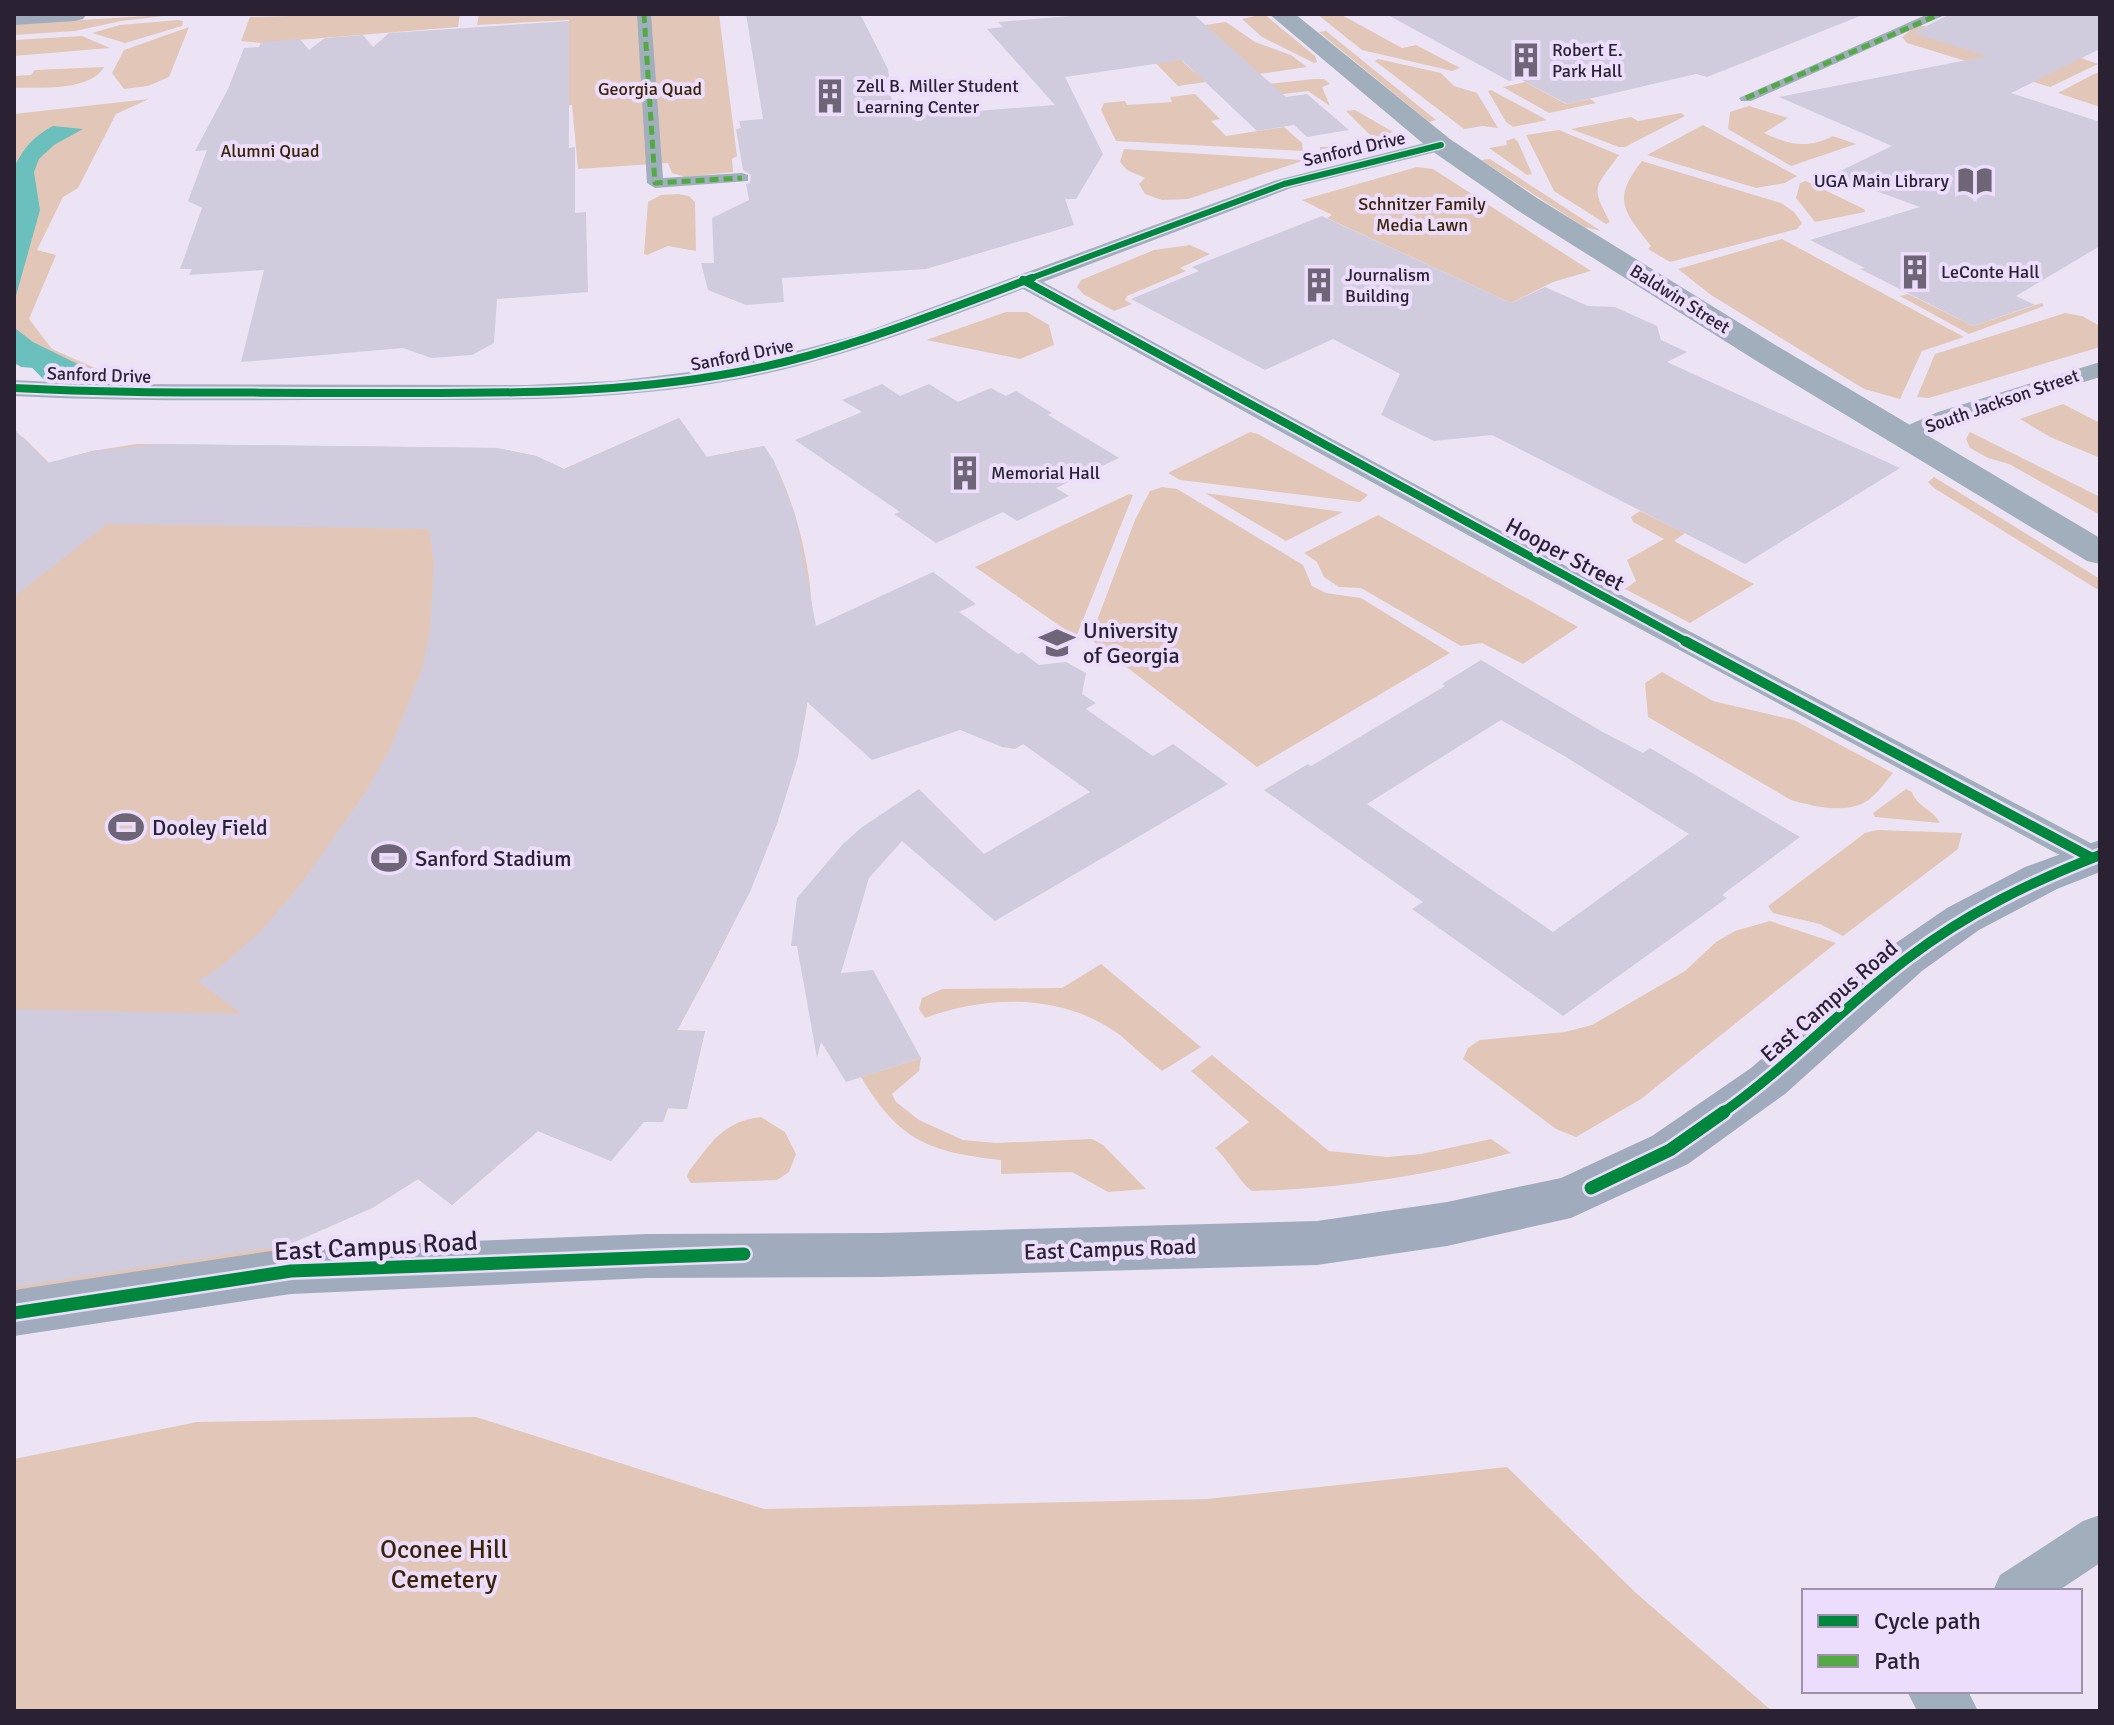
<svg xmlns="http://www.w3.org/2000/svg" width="2114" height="1725" font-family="Signika,sans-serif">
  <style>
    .green { fill: #e2c7b8 }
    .water { fill: #6bc0bd }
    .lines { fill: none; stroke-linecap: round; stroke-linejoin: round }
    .stream { fill: #6bc0bd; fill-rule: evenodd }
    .building { fill: #d0ccdd; fill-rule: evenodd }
    .pedestrian { fill: #a1aebc; fill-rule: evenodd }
    .minor { fill: #a1aebc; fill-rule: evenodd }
    .tertiary { fill: #a1aebc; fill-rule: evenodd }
    .secondary { fill: #a0acbd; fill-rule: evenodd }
    .quiet { stroke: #53aa45; stroke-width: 5; stroke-dasharray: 9 5; stroke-linecap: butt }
    .cycleway-far3-casing { stroke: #ebddfb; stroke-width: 9 }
    .cycleway-far2-casing { stroke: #ebddfb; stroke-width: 12 }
    .cycleway-far1-casing { stroke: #ebddfb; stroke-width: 15 }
    .cycleway-casing { stroke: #ebddfb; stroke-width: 18 }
    .cycleway-far3 { stroke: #00873e; stroke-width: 6 }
    .cycleway-far2 { stroke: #00873e; stroke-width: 8 }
    .cycleway-far1 { stroke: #00873e; stroke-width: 10 }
    .cycleway { stroke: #00873e; stroke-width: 13 }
    .labels { text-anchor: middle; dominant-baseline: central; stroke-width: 8; stroke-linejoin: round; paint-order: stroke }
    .far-poi-label { font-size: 18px; fill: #2a2133; stroke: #ebddfb; text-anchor: start }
    .far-park-label { font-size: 18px; fill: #3b2306; stroke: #ebddfb }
    .far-street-label { font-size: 18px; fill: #2a2133; stroke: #ebddfb }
    .street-label { font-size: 22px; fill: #2a2133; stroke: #ebddfb }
    .poi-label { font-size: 22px; fill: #2a2133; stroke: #ebddfb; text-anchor: start }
    .near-street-label { font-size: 26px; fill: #2a2133; stroke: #ebddfb }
    .near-park-label { font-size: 26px; fill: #3b2306; stroke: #ebddfb }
  </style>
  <rect width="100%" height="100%" fill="#ece4f4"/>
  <g class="green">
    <polygon points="181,14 121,21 75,31 14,35 14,24"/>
    <polygon points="366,14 460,14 458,27 261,43 241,41 250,17"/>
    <polygon points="479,14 719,14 737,156 732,159 733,172 685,177 672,173 668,163 578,169 572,105 318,123 245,97 569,75 569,20 477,25"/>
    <polygon points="1264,14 1315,56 1317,62 1314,63 1262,37 1242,19"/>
    <polygon points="1317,14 1340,14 1402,48 1416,45 1460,68 1452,71 1362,50"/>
    <polygon points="178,20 183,21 182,26 125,43 92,33 120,25"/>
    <polygon points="1226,22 1255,42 1291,55 1307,67 1178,86 1138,45 1162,42 1194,72 1248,64 1205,25"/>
    <polygon points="1918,25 2081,58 2098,64 2050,87 1907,43 1902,37"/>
    <polygon points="189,27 169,77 148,86 124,89 112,73 124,50"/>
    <polygon points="1326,31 1436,120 1429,122 1319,32"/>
    <polygon points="82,36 110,48 14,56 14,40"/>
    <polygon points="1378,59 1441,73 1454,86 1477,93 1498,128 1483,126 1464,129 1375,61"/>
    <path d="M104 67C89 92 40 87 14 88V76L31 75 35 70Z"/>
    <polygon points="2100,72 2100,107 2058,93 2094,74"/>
    <polygon points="1314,79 1324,79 1330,84 1322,87 1330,106 1308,91 1267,96 1223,89"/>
    <polygon points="1525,82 1566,104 1590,99 1596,103 1549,113 1503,87"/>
    <polygon points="1491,90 1547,120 1513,127 1506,122 1488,91"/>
    <polygon points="1195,94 1220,119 1211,121 1226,136 1284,127 1302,143 1303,151 1116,141 1101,110 1104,103 1125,101 1127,105 1172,102 1170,97"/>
    <polygon points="149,99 116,114 78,188 63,197 37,250 56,255 29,319 52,349 104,372 14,365 14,114"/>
    <path d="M1749 106 1788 118 1764 133C1790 145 1807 149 1833 136L1856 144 1791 166 1728 129 1730 112Z"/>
    <polygon points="1355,110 1393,132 1387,134 1393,139 1340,153 1320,154 1320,147 1358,145 1361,143 1359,139 1370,135 1346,111"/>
    <polygon points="1681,113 1685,116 1625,147 1619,147 1571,129 1631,117 1638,121"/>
    <polygon points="1703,125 1797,176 1785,183 1756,188 1647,155"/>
    <path d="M1559 130 1619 155C1595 188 1590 185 1610 222L1606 224 1554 191 1526 135Z"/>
    <polygon points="1514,138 1518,142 1532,174 1527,175 1489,148 1507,145 1506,141"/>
    <polygon points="1124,149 1302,160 1305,160 1188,199 1162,200 1145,194 1139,184 1145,178 1127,170 1120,162"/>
    <polygon points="1490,159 1601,231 1584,227 1481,160"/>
    <path d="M1642 161 1781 203 1794 212 1802 223 1797 229 1670 262 1648 249 1651 246C1624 211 1611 200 1642 161Z"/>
    <polygon points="1417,167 1433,169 1591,271 1553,282 1511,303 1327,218 1332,215 1302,200"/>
    <polygon points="1806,181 1864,209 1865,212 1815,222 1796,198 1800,183"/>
    <polygon points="678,194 689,196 695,202 696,251 668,246 647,255 644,254 648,202 661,195"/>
    <polygon points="1782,239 1964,337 1922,351 1900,399 1864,389 1711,295 1678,269"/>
    <polygon points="1190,245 1210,254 1180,268 1186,271 1127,296 1125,300 1132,304 1114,311 1083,294 1077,287 1081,280 1154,250"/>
    <polygon points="1908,294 1973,326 2042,303 2044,306 1969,334 1900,296"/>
    <polygon points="1006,312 1027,312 1049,325 1054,345 1020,359 926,340"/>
    <polygon points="2065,313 2082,316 2100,326 2100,347 1929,398 1917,397 1935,354"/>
    <polygon points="2063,404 2100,423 2100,458 2050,437 2020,419"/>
    <path d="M679 418 706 457 764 446C783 475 794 508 802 541 843 713 759 884 677 1030L705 1031 687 1109 668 1108 663 1122 645 1120 611 1161 538 1131 452 1205 418 1179 372 1208 247 1262 48 1290 14 1289V441L23 437 49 463 92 451 137 444 497 448 536 456 564 469Z"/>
    <polygon points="1250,432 1258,434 1368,495 1360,502 1180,480 1168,473"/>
    <polygon points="1970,432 2100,497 2100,515 2009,464 1988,458 1970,448 1966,439"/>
    <polygon points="1934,477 2100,579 2100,591 1934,488 1928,482"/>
    <polygon points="1162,487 1177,489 1303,565 1312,586 1326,593 1361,598 1450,653 1257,767 1090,639 1135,520 1150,491"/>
    <polygon points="1205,493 1343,512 1286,541"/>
    <polygon points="1129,494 1133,495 1076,637 975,567"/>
    <polygon points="1640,511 1685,533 1674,541 1754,584 1690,623 1625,589 1636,581 1627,560 1664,539 1633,522 1631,517"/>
    <polygon points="1378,515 1578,627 1523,664 1482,643 1461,646 1361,588 1339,587 1324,577 1317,562 1304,553"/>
    <path d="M1662 672 1713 701 1794 720 1893 773C1886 781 1880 790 1872 797 1852 816 1815 807 1791 800L1648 717 1645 683Z"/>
    <path d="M1906 789 1912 792C1917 807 1933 809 1940 823L1875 817 1873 813Z"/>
    <polygon points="1877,830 1962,833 1958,849 1843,936 1820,924 1773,913 1768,906 1865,833"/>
    <polygon points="1770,921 1836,943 1641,1099 1576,1137 1556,1129 1463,1059 1468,1048 1480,1040 1565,1032 1592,1025 1685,971 1716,942 1735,931"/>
    <path d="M1101 964 1201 1047 1162 1071C1148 1060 1134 1047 1120 1035 1063 993 988 995 925 1018L919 1009 922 998 942 989 1062 988Z"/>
    <path d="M1212 1055 1329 1151 1387 1157 1421 1154 1491 1139 1511 1153C1425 1176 1340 1189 1252 1191 1240 1183 1229 1160 1215 1148L1249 1122 1191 1071Z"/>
    <path d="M921 1058 919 1071 892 1094 896 1102 919 1120 963 1140 996 1143 1092 1139 1103 1145 1146 1189 1108 1192 1072 1172 1001 1174V1160C929 1152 899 1141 861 1077Z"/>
    <path d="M761 1117 785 1132 796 1154 789 1172 777 1180 691 1183 687 1177 689 1171C712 1142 722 1122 761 1117Z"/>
    <polygon points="476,1417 764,1509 1207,1499 1507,1467 1636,1593 1772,1711 14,1711 14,1459 197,1422"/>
  </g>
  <g class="water">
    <path d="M53 126 83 129 54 145 39 159 34 172 40 210 14 303V168C23 148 34 136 53 126Z"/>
    <polygon points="14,318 16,329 33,342 96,373 21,367 14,362"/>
  </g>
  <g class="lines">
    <polygon class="stream" points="14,341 17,342 53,379 53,383 47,383 14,349"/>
  </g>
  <g class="building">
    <polygon points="746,14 860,14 888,69 893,111 950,107 952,113 1055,105 987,29 1003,27 998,22 1095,14 1193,14 1286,97 1307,94 1349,130 1307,137 1294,125 1257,131 1182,60 1065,77 1103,154 1076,199 1065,199 1074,225 926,269 782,278 784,302 746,305 708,290 701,263 714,263 712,218 749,200 746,184 750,183 751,175 743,170 736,129 741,128 739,121 763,119"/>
    <polygon points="1386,14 1860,14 1860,16 1707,77 1696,74 1567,104 1520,79 1509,81"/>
    <polygon points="1950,14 2100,14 2100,49 2011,93 2100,122 2100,246 2016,296 2035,305 1973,326 1860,269 1865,268 1810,240 1920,207 1832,175 1892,146 1779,97 1987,56 1913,33"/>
    <polygon points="569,21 569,148 575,147 575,213 586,212 588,292 497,299 494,343 472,355 431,358 403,348 241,362 264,270 189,275 192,269 180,269 202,208 188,201 207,150 195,151 228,89 244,48 259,47 261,42 300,39 309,50 325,38 363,35 373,47 389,33"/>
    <polygon points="1322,216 1511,303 1545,287 1588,306 1615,307 1657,326 1661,340 1687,352 1667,362 1900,468 1745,564 1492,435 1434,441 1381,415 1400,374 1333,339 1265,370 1131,299 1199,271 1192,267"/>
    <polygon points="882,384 900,396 929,384 958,402 991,388 1006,396 1016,391 1052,413 1048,415 1119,458 1056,488 1069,496 1017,521 1003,512 936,543 894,514 900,512 795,440 862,412 842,400"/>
    <polygon points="679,418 707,457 764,446 774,461 795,514 816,626 933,572 976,604 959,612 1018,654 1022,652 1039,665 1066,662 1086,673 1082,694 1096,703 1086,709 1153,756 1173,744 1228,784 995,921 902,841 869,878 841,973 873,970 921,1058 846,1082 821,1042 817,1058 797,946 791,946 797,898 842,845 861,828 919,789 984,854 1090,792 1023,744 1015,749 1002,747 960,730 872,760 807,702 798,757 777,824 750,892 677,1031 705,1031 687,1109 667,1108 663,1122 644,1122 611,1161 538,1131 452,1205 418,1179 372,1208 288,1245 14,1287 14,1009 242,1014 198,981 220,967 260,932 301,884 365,793 390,749 422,669 430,631 434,563 429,529 107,524 14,597 14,429 48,463 92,451 159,444 497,448 536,456 564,469"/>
    <path d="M1481 660 1601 731 1643 753 1650 748 1800 837 1722 895 1727 898 1563 1016 1412 909 1423 902 1264 790 1308 764 1311 766 1445 686 1442 684ZM1501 720 1566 757 1689 834 1553 932 1367 804Z"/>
  </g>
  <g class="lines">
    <g class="pedestrian">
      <polygon points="637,14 651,14 663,178 742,173 748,175 748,181 655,188 647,183"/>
      <polygon points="1928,14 1947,14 1751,101 1741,101 1739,98"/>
    </g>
    <g class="minor">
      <path d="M1441 139 1451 145 1448 149 1291 188 1043 282 1549 557 2100 848V867L2092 870 2080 866 1529 569 1023 289C930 324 838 360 740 379 614 403 487 400 360 400 244 400 129 402 14 396V380L90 384 527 385 614 381 698 371 782 355 857 335 1277 180Z"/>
      <polygon points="2100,362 2100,377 1956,422 1913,441 1895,441 1891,436 1895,431 1938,412"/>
      <polygon points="2100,1515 2100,1563 2058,1591 1993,1591 2000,1575 2083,1521"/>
      <polygon points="1907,1691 1968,1691 1978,1711 1917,1711"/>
    </g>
    <polygon class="tertiary" points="1269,14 1295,14 1450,139 1537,198 1777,346 2100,538 2100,564 2087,561 1755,360 1517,210 1432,151"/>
    <g class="secondary">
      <polygon points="14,14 87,14 83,19 75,21 14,25"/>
      <polygon points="2100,840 2100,872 2057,889 1979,930 1922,971 1785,1094 1688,1164 1571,1218 1447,1246 1317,1265 881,1277 648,1278 291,1294 14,1336 14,1290 291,1248 648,1234 881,1233 1317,1221 1447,1202 1561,1178 1652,1136 1751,1068 1890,947 1947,908 2025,867"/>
    </g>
    <g class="quiet">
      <polyline points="644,14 655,183 742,178"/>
      <polyline points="1746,98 1940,14"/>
    </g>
    <g class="cycleway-far3-casing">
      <polyline id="cycleway-far3" points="1026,280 1284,184 1441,145"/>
    </g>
    <g class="cycleway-far2-casing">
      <g id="cycleway-far2">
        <polyline points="1023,280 1689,643"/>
        <path d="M14 388C127 394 240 392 353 393 482 393 611 396 738 372 840 353 935 314 1032 278"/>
      </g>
    </g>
    <g class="cycleway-far1-casing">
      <g id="cycleway-far1">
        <polyline points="1685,641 2092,858"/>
        <path d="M1721 1114C1788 1067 1843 1007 1908 958 1967 913 2031 882 2100 855"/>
      </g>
    </g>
    <g class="cycleway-casing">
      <g id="cycleway">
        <polyline points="1591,1188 1670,1150 1724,1112"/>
        <polyline points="14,1313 291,1271 744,1254"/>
      </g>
    </g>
    <use href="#cycleway-far3" class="cycleway-far3"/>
    <use href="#cycleway-far2" class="cycleway-far2"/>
    <use href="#cycleway-far1" class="cycleway-far1"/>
    <use href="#cycleway" class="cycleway"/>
  </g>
  <defs>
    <g id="building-bare" transform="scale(2.76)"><path d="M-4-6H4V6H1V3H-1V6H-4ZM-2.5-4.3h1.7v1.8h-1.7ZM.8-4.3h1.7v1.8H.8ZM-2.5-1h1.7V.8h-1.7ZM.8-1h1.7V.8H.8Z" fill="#6e6577" stroke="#ebddfb" stroke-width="2.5" paint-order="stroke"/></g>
    <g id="library-bare" transform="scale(2.76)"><path d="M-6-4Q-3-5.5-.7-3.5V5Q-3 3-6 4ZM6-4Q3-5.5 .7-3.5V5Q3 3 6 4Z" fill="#6e6577" stroke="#ebddfb" stroke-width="2.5" paint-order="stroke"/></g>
    <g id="university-bare" transform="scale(2.76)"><path d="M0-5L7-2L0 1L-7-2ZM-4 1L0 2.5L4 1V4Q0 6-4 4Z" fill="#6e6577" stroke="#ebddfb" stroke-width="2.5" paint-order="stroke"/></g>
    <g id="stadium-bare" transform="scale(2.76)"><path d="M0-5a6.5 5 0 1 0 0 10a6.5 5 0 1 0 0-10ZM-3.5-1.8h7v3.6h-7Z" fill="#6e6577" stroke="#ebddfb" stroke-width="2.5" paint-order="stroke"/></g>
  </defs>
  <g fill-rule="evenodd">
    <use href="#building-bare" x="1526" y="60"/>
    <use href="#building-bare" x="830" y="96"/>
    <use href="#library-bare" x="1975" y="181"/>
    <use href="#building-bare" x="1915" y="272"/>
    <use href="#building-bare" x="1319" y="285"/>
    <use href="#building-bare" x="965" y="473"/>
    <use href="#university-bare" x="1057" y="643"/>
    <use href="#stadium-bare" x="126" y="827"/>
    <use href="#stadium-bare" x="389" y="858"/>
  </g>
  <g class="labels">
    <g class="far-poi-label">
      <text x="1552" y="50">Robert E.<tspan x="1552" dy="21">Park Hall</tspan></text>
      <text x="856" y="86">Zell B. Miller Student<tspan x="856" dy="21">Learning Center</tspan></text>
      <text x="1949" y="181" text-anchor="end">UGA Main Library</text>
      <text x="1941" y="272">LeConte Hall</text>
      <text x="1345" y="275">Journalism<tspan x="1345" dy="21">Building</tspan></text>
      <text x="991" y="473">Memorial Hall</text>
    </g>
    <g class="far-park-label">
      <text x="650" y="89">Georgia Quad</text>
      <text x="270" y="151">Alumni Quad</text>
      <text x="1422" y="204">Schnitzer Family<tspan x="1422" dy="21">Media Lawn</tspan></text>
    </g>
    <g class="far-street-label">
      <text transform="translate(1354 149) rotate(-13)">Sanford Drive</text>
      <text transform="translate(1680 299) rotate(32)">Baldwin Street</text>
      <text transform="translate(742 355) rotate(-11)">Sanford Drive</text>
      <text transform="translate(99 375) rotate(2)">Sanford Drive</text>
      <text transform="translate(2002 401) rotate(-19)">South Jackson Street</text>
    </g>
    <g class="street-label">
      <text transform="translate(1565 554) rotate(28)">Hooper Street</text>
      <text transform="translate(1829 1001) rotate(-41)">East Campus Road</text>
      <text transform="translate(1110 1249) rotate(-2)">East Campus Road</text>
    </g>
    <g class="poi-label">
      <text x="1083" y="630">University<tspan x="1083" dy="25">of Georgia</tspan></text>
      <text x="152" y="827">Dooley Field</text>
      <text x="415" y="858">Sanford Stadium</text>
    </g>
    <g class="near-street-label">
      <text transform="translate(376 1247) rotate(-3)">East Campus Road</text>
    </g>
    <g class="near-park-label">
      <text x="444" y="1550">Oconee Hill<tspan x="444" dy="30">Cemetery</tspan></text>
    </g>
  </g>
  <rect width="2114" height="1725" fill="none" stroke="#2a2133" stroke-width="32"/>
  <rect x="1802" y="1589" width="280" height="104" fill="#ebddfb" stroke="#9e92ab" stroke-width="2"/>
  <rect x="1818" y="1615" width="40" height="12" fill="#00873e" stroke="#9e92ab" stroke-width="2"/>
  <text x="1874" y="1629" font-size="24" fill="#2a2133">Cycle path</text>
  <rect x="1818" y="1655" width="40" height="12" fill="#53aa45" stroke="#9e92ab" stroke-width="2"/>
  <text x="1874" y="1669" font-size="24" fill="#2a2133">Path</text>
</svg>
